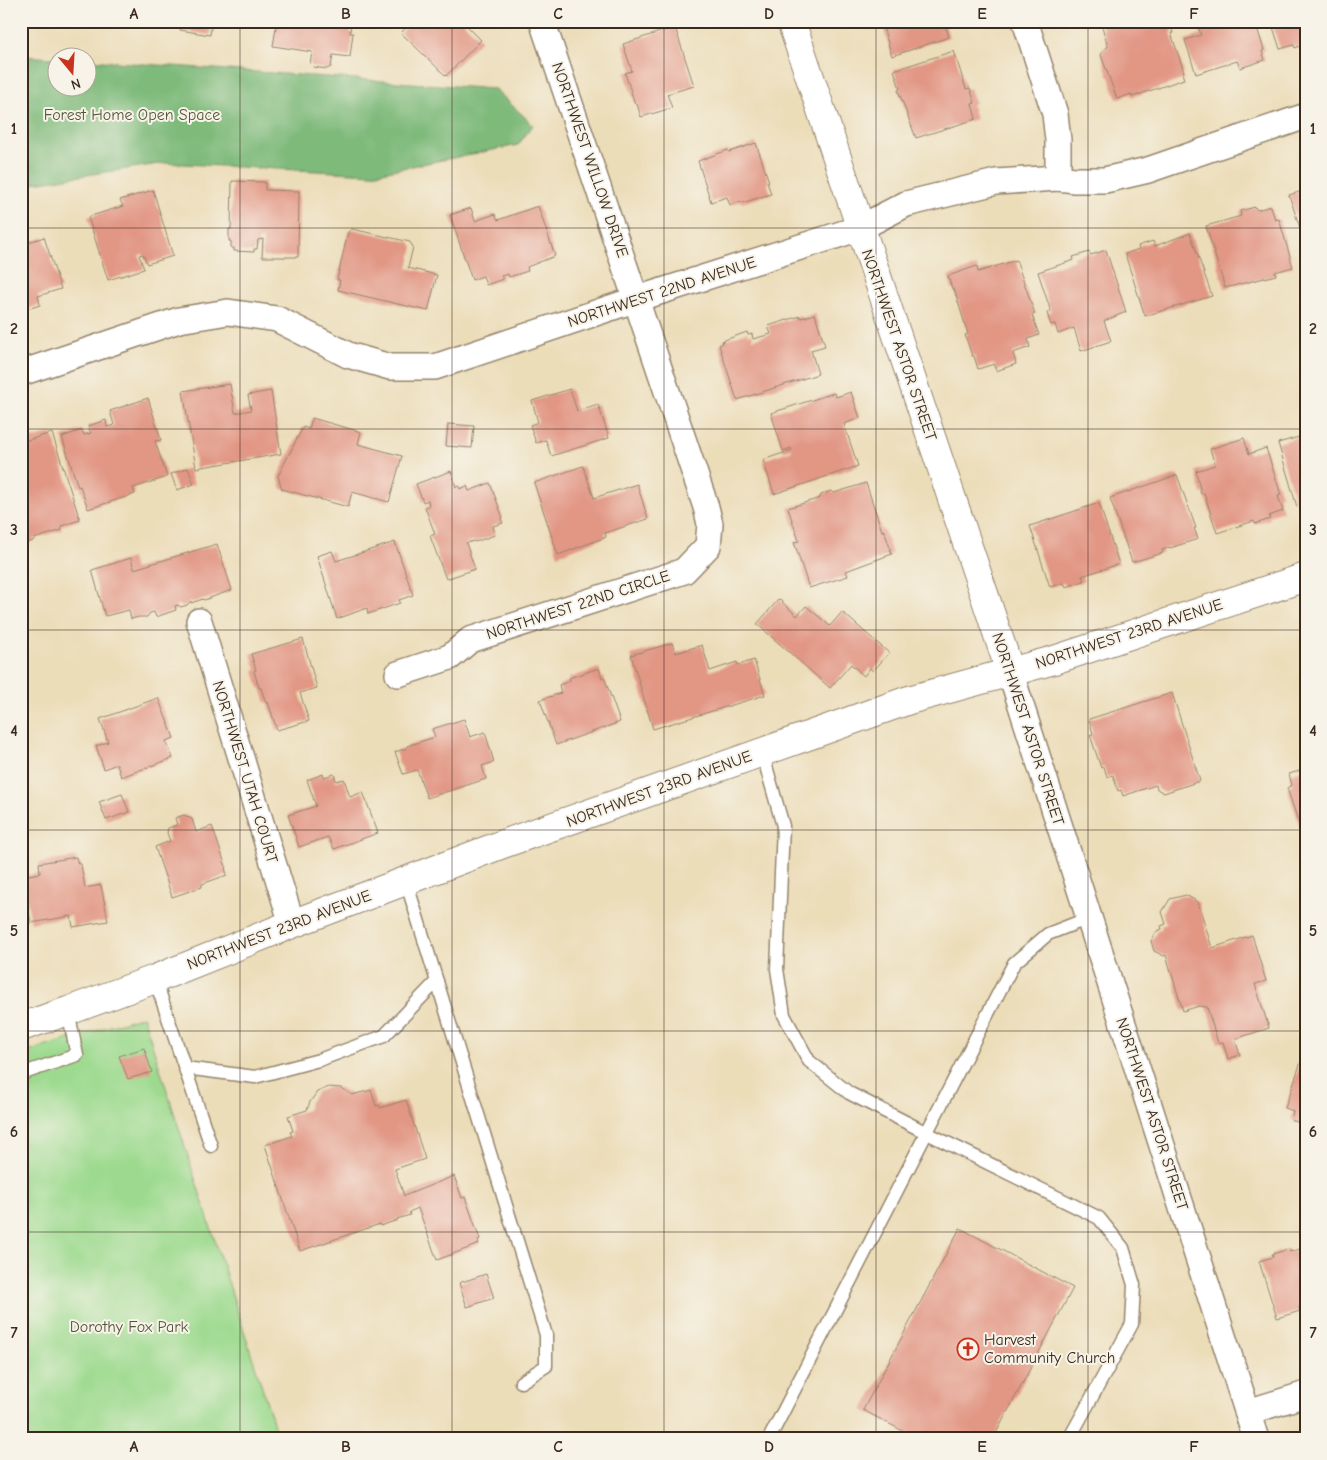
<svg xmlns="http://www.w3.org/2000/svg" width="1327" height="1460" font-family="'Comic Neue',sans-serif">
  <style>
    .green { fill: #9dda8f; stroke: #6c8256 }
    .forest { fill: #7eba7a; stroke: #5c724c }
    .building { fill: #e29684 }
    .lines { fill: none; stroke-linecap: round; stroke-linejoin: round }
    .lane-casing { stroke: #94846c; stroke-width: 15 }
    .street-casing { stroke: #94846c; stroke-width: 28 }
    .secondary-casing { stroke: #94846c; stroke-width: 30 }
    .lane { stroke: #fff; stroke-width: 12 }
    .street { stroke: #fff; stroke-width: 25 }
    .secondary { stroke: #fff; stroke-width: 28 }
    .grid { fill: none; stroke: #3b2a1e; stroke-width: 1; stroke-opacity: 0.55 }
    .labels { text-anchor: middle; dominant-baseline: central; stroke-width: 4; stroke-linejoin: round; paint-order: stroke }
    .park-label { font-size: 16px; fill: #54563a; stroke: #f7f3e8 }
    .street-label { font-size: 16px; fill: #3b2a1e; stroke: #f7f3e8 }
    .poi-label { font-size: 16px; fill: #3b2a1e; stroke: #f7f3e8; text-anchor: start }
    .neatline { fill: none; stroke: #3b2a1e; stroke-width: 2 }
    .grid-label { font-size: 16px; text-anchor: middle; font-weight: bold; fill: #3b2a1e }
  </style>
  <rect width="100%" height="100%" fill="#f7f3e8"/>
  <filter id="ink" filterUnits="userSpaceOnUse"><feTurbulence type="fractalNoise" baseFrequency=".02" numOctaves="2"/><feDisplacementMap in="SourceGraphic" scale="10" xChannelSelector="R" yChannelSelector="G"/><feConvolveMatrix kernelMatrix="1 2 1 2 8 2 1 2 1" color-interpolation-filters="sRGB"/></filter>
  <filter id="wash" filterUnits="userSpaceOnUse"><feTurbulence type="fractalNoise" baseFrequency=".0096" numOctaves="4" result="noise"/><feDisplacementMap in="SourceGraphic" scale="20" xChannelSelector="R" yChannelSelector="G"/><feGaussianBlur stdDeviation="1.12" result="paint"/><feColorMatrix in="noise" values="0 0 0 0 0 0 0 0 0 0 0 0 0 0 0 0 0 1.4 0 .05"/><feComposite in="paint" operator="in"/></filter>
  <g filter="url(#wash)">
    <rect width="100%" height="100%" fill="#ecddb9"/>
    <polygon class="green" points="143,1016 275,1428 242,1439 21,1439 21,1054"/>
    <polygon class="forest" points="21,56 57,58 58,88 88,88 88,60 495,89 533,125 518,145 372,174 165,163 21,185"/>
    <g id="blocks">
      <g class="building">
        <polygon points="181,21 212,21 210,35 180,30"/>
        <polygon points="277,21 351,21 350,33 353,33 350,57 333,55 331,67 327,69 313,67 310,64 312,52 273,46"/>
        <polygon points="412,21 462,21 481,40 446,76 401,33"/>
        <polygon points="881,21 944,21 949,37 892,56"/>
        <polygon points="1107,21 1148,21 1150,28 1170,22 1173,33 1171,33 1184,72 1182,73 1184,79 1132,97 1131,94 1117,99 1101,55 1104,49 1108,47 1101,23"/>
        <polygon points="1196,21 1255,21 1264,50 1262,51 1265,60 1240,68 1237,61 1196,74 1185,40 1201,35"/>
        <polygon points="1271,21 1306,21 1306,44 1295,48 1294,45 1280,49"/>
        <polygon points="675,27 694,86 667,94 672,108 641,117 637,104 635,104 625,73 632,71 623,44"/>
        <polygon points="954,51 966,89 970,88 975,103 972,104 976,119 916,138 898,90 900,89 894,70"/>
        <polygon points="756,143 769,182 767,182 771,194 742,203 741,201 730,205 727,197 711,202 698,161 728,150 729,152"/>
        <polygon points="232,181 265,182 265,190 299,191 298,257 262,257 263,239 258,240 257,249 254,249 254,252 234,251 234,248 231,248 231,241 229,241 229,229 231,229"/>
        <polygon points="153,190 173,256 147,264 143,254 139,255 144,269 108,280 88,217 123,206 120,200"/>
        <polygon points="1306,190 1306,242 1305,243 1289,195"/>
        <polygon points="538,206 555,256 527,267 528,271 509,277 508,274 501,276 503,279 486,285 483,276 472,280 450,215 471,208 475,221 495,214 498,220"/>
        <polygon points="1271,206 1275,220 1279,219 1293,267 1275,272 1276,275 1225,288 1206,226 1241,216 1240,211 1255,207 1257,210"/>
        <polygon points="352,229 410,242 413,247 408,268 437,275 428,311 338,290 340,280 337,280 348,232"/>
        <polygon points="1190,233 1212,296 1145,316 1125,254 1139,249 1138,246 1153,241 1155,246"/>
        <polygon points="23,235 26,243 44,237 61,289 38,296 40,305 21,311 21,236"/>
        <polygon points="1106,250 1126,312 1104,321 1111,341 1081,351 1074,328 1058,334 1055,324 1051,325 1047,313 1051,312 1038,272 1074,260 1073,257 1089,252 1091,255"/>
        <polygon points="1016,260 1035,314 1032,315 1039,335 1028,339 1030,347 1013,353 1016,364 996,371 994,364 978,369 974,356 972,356 965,335 968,334 954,289 952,289 948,276 977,266 978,272"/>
        <polygon points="815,314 825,346 811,350 818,374 737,400 719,345 723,343 722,341 747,332 748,335 752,334 753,339 771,334 768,326 800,316 801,318"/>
        <polygon points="230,384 235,413 251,410 248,395 271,391 281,454 196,468 183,391"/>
        <polygon points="570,389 577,411 598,404 609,438 551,456 546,440 536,443 530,425 538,422 532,401"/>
        <polygon points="851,392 860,418 844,424 858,466 774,494 763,460 792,450 791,448 783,451 771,413 834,393 836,397"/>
        <polygon points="148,398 161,440 155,441 167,477 133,488 135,494 88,509 80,486 78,487 62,437 82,430 84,435 91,433 88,426 106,420 107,427 114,425 110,411"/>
        <polygon points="312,418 361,432 358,444 402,456 389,502 352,492 348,507 282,489 278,476 303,427 309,429"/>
        <polygon points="448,424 474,426 472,448 446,446"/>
        <polygon points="52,433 80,520 61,526 62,530 34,539 33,541 24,544 21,544 21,466 23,466 21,460 21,442"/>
        <polygon points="1306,435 1306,504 1297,507 1278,443"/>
        <polygon points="1244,438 1249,454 1266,448 1281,495 1278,496 1283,511 1269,516 1270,519 1255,524 1254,521 1217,533 1204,493 1201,494 1196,471 1215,465 1210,449"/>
        <polygon points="583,466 594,498 637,484 648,519 605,533 606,537 558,555 534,483"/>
        <polygon points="188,468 194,484 177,490 171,474"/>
        <polygon points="451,471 456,487 459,486 460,489 467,486 469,491 490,483 503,518 501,519 503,523 493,526 495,535 475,542 474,541 466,543 475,569 446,579 430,536 435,534 425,507 429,506 428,500 423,502 416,484"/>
        <polygon points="1177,475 1196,528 1194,528 1198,539 1170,548 1170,547 1162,550 1163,553 1132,562 1110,498"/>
        <polygon points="866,483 882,531 884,530 892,554 846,571 848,576 809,588 794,542 799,541 788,508 820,498 821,495 831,491 834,493"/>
        <polygon points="1099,503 1119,564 1082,576 1084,581 1066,587 1064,583 1050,587 1030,526"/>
        <polygon points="395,542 413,595 399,600 400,603 368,614 367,608 337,619 317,556 332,551 336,561"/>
        <polygon points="217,544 232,590 204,600 203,599 191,603 191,601 187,605 181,607 178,605 175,606 176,610 156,617 154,612 150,613 147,617 139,617 131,619 129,610 105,616 92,570 131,558 134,569"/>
        <polygon points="779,599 797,616 806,606 830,626 842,612 889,653 873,671 870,668 864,676 851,664 830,688 757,624"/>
        <polygon points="303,639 317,688 300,693 309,721 277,730 268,702 266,703 261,688 259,688 254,671 256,670 251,654"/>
        <polygon points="672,643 676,653 702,645 710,671 737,662 738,665 754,660 765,695 653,729 631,655"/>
        <polygon points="599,668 602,678 604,677 620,722 556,745 540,700 561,693 559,685 570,681 569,678"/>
        <polygon points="1172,693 1200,781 1164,793 1157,789 1156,785 1123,796 1121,790 1118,791 1113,775 1107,777 1104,767 1101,768 1090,735 1093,734 1089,719"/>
        <polygon points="158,698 174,738 166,741 173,758 121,777 117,764 104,769 96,746 108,742 100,719"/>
        <polygon points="464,719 470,737 485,732 494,762 482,766 486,779 427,798 417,770 403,774 395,752 407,748 407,746 435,737 432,729"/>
        <polygon points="1306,769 1306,842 1305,842 1287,788 1292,785 1289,774"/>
        <polygon points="323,774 324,777 334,774 336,781 344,779 350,797 363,792 378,833 334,849 328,837 299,847 288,815 316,806 307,780"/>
        <polygon points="122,794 129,812 106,820 99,802"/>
        <polygon points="184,815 192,819 196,832 212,826 226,867 225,868 227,875 202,884 202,887 172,897 155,847 170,841 167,833 168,828 177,825 175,818"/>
        <polygon points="76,857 78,864 81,864 85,888 101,885 108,921 73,927 71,916 31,923 23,876 40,873 39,863"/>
        <polygon points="1186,895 1198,902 1212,948 1252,935 1266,981 1255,984 1269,1028 1235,1039 1240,1055 1228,1059 1223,1042 1218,1043 1207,1007 1199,1006 1183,1011 1166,955 1164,956 1154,951 1151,941 1157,931 1162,929 1161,926 1166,924 1162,912 1170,899"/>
        <polygon points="144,1048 152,1072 128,1079 119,1056"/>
        <polygon points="1304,1053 1306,1054 1306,1125 1291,1120 1293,1111 1285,1108"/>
        <polygon points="329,1087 341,1088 352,1095 371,1090 376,1106 379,1105 380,1108 406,1100 425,1159 395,1169 404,1196 454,1176 462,1198 465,1197 480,1239 478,1240 479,1244 437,1260 418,1208 409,1212 410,1215 397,1219 398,1220 380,1226 380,1224 300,1251 265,1145 292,1136 290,1132 293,1131 288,1116 307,1110 310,1102 317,1092"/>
        <polygon points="960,1228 1073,1288 993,1439 918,1439 863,1410"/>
        <polygon points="1306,1247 1306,1306 1299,1307 1300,1311 1277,1318 1259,1261 1273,1257 1272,1254 1289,1249 1290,1252"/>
        <polygon points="486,1274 494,1298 467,1307 459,1283"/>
      </g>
    </g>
  </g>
  <g filter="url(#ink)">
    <use href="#blocks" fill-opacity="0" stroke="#94846c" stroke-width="1"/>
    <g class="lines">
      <g class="lane-casing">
        <g id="lane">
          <polyline points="762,752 783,826 777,969 784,1015 809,1061 849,1093 927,1133 1099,1218 1123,1248 1134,1285 1132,1324 1069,1439"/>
          <polyline points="406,881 546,1335 546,1366 521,1382"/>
          <polyline points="155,979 211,1146"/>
          <polyline points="185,1068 255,1077 319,1060 384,1036 437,981"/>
          <polyline points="21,1074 77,1055 68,1011"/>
          <polyline points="769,1439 1014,963 1048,934 1089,918"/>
        </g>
      </g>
      <g class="street-casing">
        <g id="street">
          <polyline points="1025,21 1055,114 1058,140 1058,178"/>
          <polyline points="21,373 179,320 228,312 277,319 348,355 390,367 435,367 637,299 860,228 906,204 996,182 1058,178 1075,180 1105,180 1148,170 1306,116"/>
          <polyline points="199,621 292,924"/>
          <polyline points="1010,671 1256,1439"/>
          <polyline points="398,674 450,657 470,640 684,571 708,546 710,524 706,507 542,21"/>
          <polyline points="1248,1412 1306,1394"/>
        </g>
      </g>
      <g class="secondary-casing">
        <g id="secondary">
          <polyline points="791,21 1010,671"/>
          <polyline points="21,1027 68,1011 155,979 292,924 503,844 816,733 909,700 1054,660 1306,577"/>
        </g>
      </g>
      <use href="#lane" class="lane"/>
      <use href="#street" class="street"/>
      <use href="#secondary" class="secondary"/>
    </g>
  </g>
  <path class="grid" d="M240 21V1439M452 21V1439M664 21V1439M876 21V1439M1088 21V1439M21 228H1306M21 429H1306M21 630H1306M21 830H1306M21 1031H1306M21 1232H1306"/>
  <defs>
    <g id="church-ring" transform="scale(1.125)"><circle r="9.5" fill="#f7f3e8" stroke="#c8321e" stroke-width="1.5"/><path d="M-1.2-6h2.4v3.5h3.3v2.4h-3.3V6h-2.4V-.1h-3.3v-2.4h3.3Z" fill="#c8321e"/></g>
  </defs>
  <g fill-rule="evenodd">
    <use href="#church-ring" x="968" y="1349"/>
  </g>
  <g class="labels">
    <g class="park-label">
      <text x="132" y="115">Forest Home Open Space</text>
      <text x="129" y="1327">Dorothy Fox Park</text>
    </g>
    <g class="street-label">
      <text transform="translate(590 160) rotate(71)">NORTHWEST WILLOW DRIVE</text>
      <text transform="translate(662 292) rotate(-18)">NORTHWEST 22ND AVENUE</text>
      <text transform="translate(899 345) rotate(71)">NORTHWEST ASTOR STREET</text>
      <text transform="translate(578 605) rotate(-18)">NORTHWEST 22ND CIRCLE</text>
      <text transform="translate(1129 634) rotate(-18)">NORTHWEST 23RD AVENUE</text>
      <text transform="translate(1028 729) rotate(72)">NORTHWEST ASTOR STREET</text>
      <text transform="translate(245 772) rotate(73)">NORTHWEST UTAH COURT</text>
      <text transform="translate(659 789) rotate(-20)">NORTHWEST 23RD AVENUE</text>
      <text transform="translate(279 930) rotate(-21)">NORTHWEST 23RD AVENUE</text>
      <text transform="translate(1152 1114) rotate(72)">NORTHWEST ASTOR STREET</text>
    </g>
    <g class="poi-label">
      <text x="984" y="1340">Harvest<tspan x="984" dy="18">Community Church</tspan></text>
    </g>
  </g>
  <rect width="1327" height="1460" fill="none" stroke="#f7f3e8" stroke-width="55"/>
  <g transform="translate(72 72) rotate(162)"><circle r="24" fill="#f7f3e8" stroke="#aca397"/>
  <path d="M0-4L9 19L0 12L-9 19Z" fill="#c8321e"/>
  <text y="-8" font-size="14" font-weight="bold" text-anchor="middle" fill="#3b2a1e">N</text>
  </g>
  <rect x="28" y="28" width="1272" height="1404" class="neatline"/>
  <g class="grid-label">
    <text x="134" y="19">A</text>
    <text x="346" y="19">B</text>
    <text x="558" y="19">C</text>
    <text x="769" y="19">D</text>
    <text x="982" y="19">E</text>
    <text x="1194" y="19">F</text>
    <text x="14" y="134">1</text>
    <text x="1313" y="134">1</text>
    <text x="14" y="334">2</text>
    <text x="1313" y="334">2</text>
    <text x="14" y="535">3</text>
    <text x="1313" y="535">3</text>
    <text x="14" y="736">4</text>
    <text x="1313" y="736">4</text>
    <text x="14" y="936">5</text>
    <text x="1313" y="936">5</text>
    <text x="14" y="1137">6</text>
    <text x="1313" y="1137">6</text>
    <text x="14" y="1338">7</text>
    <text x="1313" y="1338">7</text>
    <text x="134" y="1452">A</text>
    <text x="346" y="1452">B</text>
    <text x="558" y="1452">C</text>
    <text x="769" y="1452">D</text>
    <text x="982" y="1452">E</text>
    <text x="1194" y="1452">F</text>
  </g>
</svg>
